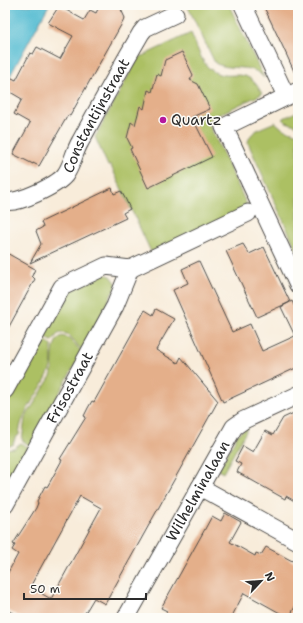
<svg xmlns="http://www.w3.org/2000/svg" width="303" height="623" font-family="'Shantell Sans',sans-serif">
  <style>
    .green { fill: #acc064; stroke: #6c7648 }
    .water { fill: #54bcd2; stroke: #40747e }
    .building { fill: #e4af8a; fill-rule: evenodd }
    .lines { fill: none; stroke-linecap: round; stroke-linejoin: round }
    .minor-casing { stroke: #4a4845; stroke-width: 19 }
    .minor { stroke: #fff; stroke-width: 17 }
    .poi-dot { fill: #b5179e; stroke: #fdfcf7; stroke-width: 1.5 }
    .labels { text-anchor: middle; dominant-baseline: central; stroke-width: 3; stroke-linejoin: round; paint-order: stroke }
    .street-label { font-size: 15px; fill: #2b2b2b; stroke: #fdfcf7 }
    .poi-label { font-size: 15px; fill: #2b2b2b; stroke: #fdfcf7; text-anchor: start }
  </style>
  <rect width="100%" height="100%" fill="#fdfcf7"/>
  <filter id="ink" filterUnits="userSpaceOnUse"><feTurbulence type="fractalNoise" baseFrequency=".025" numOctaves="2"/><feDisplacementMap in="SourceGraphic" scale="8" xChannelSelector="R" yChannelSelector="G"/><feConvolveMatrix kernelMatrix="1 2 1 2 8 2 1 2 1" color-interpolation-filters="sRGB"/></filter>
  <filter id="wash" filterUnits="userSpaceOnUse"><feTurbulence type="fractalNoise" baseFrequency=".012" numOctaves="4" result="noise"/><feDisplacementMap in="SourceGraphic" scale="16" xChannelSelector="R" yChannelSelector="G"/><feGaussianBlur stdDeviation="0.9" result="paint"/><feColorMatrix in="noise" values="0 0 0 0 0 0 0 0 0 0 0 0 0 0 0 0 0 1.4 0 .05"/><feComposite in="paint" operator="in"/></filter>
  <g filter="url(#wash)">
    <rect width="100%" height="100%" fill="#f8ecda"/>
    <g class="green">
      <path d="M187 5H229L264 78C252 62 231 72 215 63Z"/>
      <path d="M191 33C196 44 201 62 210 69 229 85 246 61 262 94L207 120 248 207 151 252 111 166H108L95 137 138 58Z"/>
      <polygon points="298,111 298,126 286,122 282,119"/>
      <path d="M275 122 283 129 298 134V253L248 143C249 130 265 127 275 122Z"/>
      <path d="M104 274 111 276 117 284 83 350C73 344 72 330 58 334L52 341 42 336 66 293Z"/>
      <path d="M62 336 69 338 82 352 30 446 22 440 25 418 51 376C55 364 49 342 62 336Z"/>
      <path d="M41 338 52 345C51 353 53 363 50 370 41 393 21 410 19 435L15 438 13 445 5 446V403Z"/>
      <polygon points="249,426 223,473 218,470 238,434"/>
      <polygon points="21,443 29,448 5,491 5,449 14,448"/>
    </g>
    <polygon class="water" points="7,5 49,5 5,85 5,8"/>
    <g id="blocks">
      <g class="building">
        <polygon points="100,5 119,5 125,18 70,116 68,115 39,166 33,163 33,164 13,154 30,123 14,114 22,99 5,89 5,85 10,77 16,80 30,53 33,54 37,47 60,59 73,36 48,23 59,6 84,20 90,10 96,13"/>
        <polygon points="263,5 298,5 298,80 283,47"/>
        <polygon points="182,52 193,75 190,80 198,84 210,109 192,117 212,157 148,188 130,149 132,148 127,138 131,122 135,125 140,106 144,109 148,90 152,92 157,74 161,76 165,60"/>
        <polygon points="112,188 114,194 121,191 126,200 130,209 123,213 126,218 30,263 41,244 36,231 43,227 41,222"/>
        <polygon points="243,244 249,254 264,247 290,302 257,317 226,251"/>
        <polygon points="5,252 35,269 32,276 35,279 5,334"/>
        <polygon points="199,261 232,332 250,324 262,351 295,336 281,307 292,301 298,314 298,367 223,402 173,290 188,283 182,269"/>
        <path d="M156 309 174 319 156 350 178 363 181 357 218 401 105 604 94 598 82 618H22L5 609V578L18 554 12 550 15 545 13 544 36 508 38 503 37 501 45 486 47 487 50 482 62 460 60 459 86 417 84 416 88 408 92 401 94 402 145 310 153 315ZM80 496 101 508 51 599 30 587Z"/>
        <polygon points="298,411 298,503 286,496 285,499 237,472 241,464 235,461 243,446 253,452 265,431 273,435 283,418"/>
        <polygon points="225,513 241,522 230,542 255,556 256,553 261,555 266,547 298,564 298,601 289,618 244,593 231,618 164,618 167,611 161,608 205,529 212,516 221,521"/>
      </g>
    </g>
  </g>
  <g filter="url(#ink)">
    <use href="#blocks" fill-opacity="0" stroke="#4a4845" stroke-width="1"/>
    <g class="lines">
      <g class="minor-casing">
        <g id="minor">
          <polyline points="243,5 286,96"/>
          <polyline points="298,91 224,127 298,285"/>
          <path id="s1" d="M5 201C17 205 57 185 65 175 72 166 74 152 80 142 100 105 120 69 141 33L145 28 175 14"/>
          <polyline points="5,390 62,287 106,266 130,269"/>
          <polyline points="200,487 298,541"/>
          <path id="s2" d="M5 505 115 306 130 269 248 213"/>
          <path id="s3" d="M126 618 234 427 244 420 298 395"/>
        </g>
      </g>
      <use href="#minor" class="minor"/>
    </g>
  </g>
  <circle class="poi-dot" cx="163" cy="120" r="4"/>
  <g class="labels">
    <g class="street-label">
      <text stroke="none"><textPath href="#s1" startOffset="134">Constantijnstraat</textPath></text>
      <text stroke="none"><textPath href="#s2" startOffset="134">Frisostraat</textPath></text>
      <text stroke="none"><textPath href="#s3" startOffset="146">Wilhelminalaan</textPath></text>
    </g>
    <g class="poi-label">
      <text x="171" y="120">Quartz</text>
    </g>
  </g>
  <rect width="303" height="623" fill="none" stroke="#fdfcf7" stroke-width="20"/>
  <g transform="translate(261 581) rotate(64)" stroke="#fdfcf7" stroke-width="3" paint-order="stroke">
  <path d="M0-3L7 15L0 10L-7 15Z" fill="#2b2b2b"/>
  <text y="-6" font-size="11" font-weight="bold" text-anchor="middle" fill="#2b2b2b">N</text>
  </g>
  <path d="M24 593v6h122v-6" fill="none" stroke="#2b2b2b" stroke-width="2"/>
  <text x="30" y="593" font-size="12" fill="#2b2b2b" stroke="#fdfcf7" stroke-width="3" paint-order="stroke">50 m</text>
</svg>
